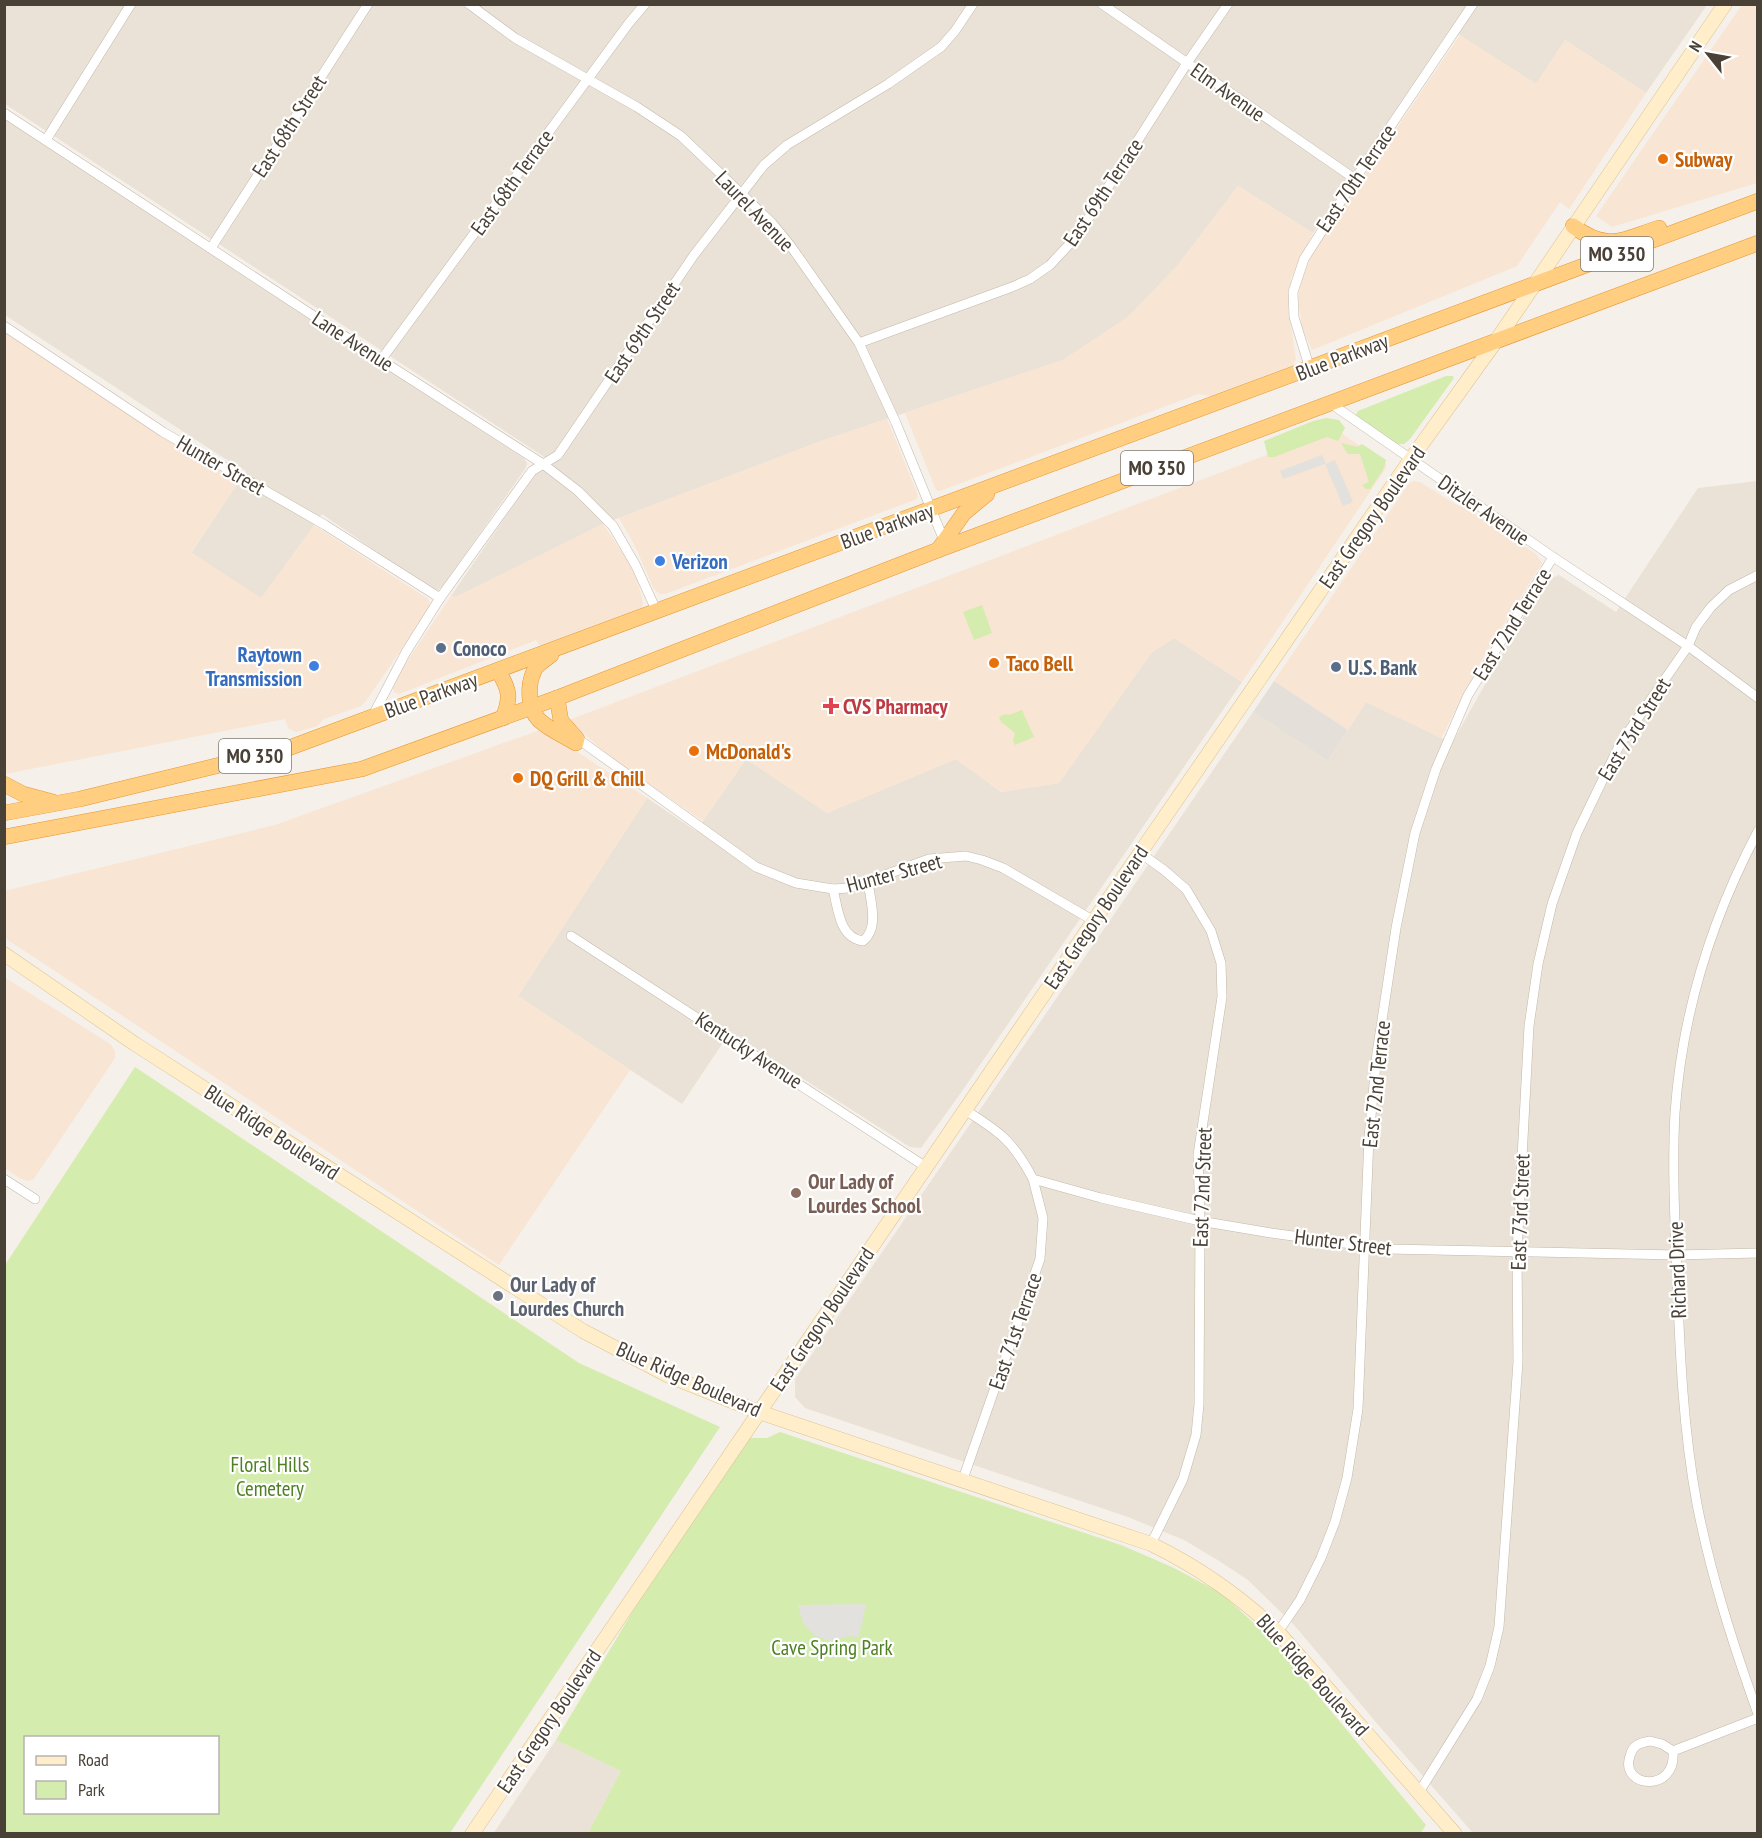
<svg xmlns="http://www.w3.org/2000/svg" width="1762" height="1838" font-family="'PT Sans Narrow',sans-serif">
  <style>
    .residential { fill: #eae2d6 }
    .commercial { fill: #f8e5d3 }
    .industrial { fill: #e5dfda }
    .green { fill: #d5ecaf; fill-rule: evenodd }
    .parking { fill: #e3e1dd }
    .lines { fill: none; stroke-linecap: round; stroke-linejoin: round }
    .minor-casing { stroke: #c2b8aa; stroke-width: 10 }
    .secondary-casing { stroke: #dbc497; stroke-width: 15 }
    .trunk-casing { stroke: #e8962f; stroke-width: 16 }
    .minor { stroke: #fff; stroke-width: 9 }
    .secondary { stroke: #ffeec9; stroke-width: 14 }
    .trunk { stroke: #ffce81; stroke-width: 15 }
    .food-dot { fill: #e8710a; stroke: #fff; stroke-width: 2 }
    .shop-dot { fill: #3f7fe0; stroke: #fff; stroke-width: 2 }
    .service-dot { fill: #5c6f8a; stroke: #fff; stroke-width: 2 }
    .health-dot { fill: #e0444e; stroke: #fff; stroke-width: 2 }
    .education-dot { fill: #8d6e63; stroke: #fff; stroke-width: 2 }
    .worship-dot { fill: #6b7280; stroke: #fff; stroke-width: 2 }
    .labels { text-anchor: middle; dominant-baseline: central; stroke-width: 4.5; stroke-linejoin: round; paint-order: stroke }
    .shield { fill: #fff; stroke: #807a72; stroke-width: 1.5 }
    .shield-label { font-size: 20px; font-weight: bold; fill: #4a4136 }
    .street-label { font-size: 21px; fill: #4a4136; stroke: #fff }
    .food-label { font-size: 21px; font-weight: bold; fill: #c56008; stroke: #fff; text-anchor: start }
    .shop-label { font-size: 21px; font-weight: bold; fill: #366cbe; stroke: #fff; text-anchor: start }
    .service-label { font-size: 21px; font-weight: bold; fill: #4e5e75; stroke: #fff; text-anchor: start }
    .health-label { font-size: 21px; font-weight: bold; fill: #be3a42; stroke: #fff; text-anchor: start }
    .education-label { font-size: 21px; font-weight: bold; fill: #785e54; stroke: #fff; text-anchor: start }
    .worship-label { font-size: 21px; font-weight: bold; fill: #5b616d; stroke: #fff; text-anchor: start }
    .park-label { font-size: 21px; fill: #4e8024; stroke: #fff }
  </style>
  <rect width="100%" height="100%" fill="#f5f0e9"/>
  <g class="residential">
    <polygon points="4,5 1707,5 1646,93 1565,40 1536,84 1450,29 1313,233 1238,186 1177,266 1128,317 1063,360 824,440 603,524 458,596 451,596 546,458 5,104"/>
    <polygon points="4,119 524,458 527,463 525,469 443,586 438,590 432,590 322,514 262,599 191,553 246,471 219,455 5,315"/>
    <polygon points="1757,481 1757,1833 1473,1833 1380,1727 1295,1626 1248,1580 1216,1559 1184,1540 1128,1517 805,1408 795,1397 795,1379 1253,712 1328,761 1366,702 1452,743 1527,610 1549,579 1559,575 1616,612 1698,488"/>
    <polygon points="1174,638 1242,682 960,1094 921,1148 910,1147 730,1032 682,1104 518,996 647,798 696,831 746,759 827,813 956,759 1001,792 1059,783 1152,652"/>
    <polygon points="556,1740 621,1771 588,1833 493,1834"/>
  </g>
  <g class="commercial">
    <polygon points="1742,5 1757,5 1757,183 1612,227 1596,216"/>
    <polygon points="1460,35 1536,84 1565,40 1646,93 1569,209 1560,202 1517,266 1312,350 1302,327 1298,297 1303,275 1315,248"/>
    <polygon points="1238,186 1313,233 1291,278 1288,308 1296,359 1293,365 1211,396 1198,394 940,491 936,490 905,413 1063,360 1128,317 1177,266"/>
    <polygon points="4,330 238,483 191,552 261,598 314,525 428,599 430,603 428,610 366,701 361,706 324,719 317,726 296,732 288,728 285,719 5,774"/>
    <polygon points="887,419 917,493 917,499 665,594 660,594 654,589 634,544 619,518 824,440"/>
    <polygon points="1335,429 1386,464 1386,468 1242,682 1174,638 1152,652 1059,783 1001,792 956,759 827,813 746,759 703,821 605,753 569,720"/>
    <polygon points="1413,481 1420,482 1455,504 1470,511 1536,554 1542,563 1485,654 1441,738 1366,702 1348,730 1274,681 1408,485"/>
    <polygon points="603,524 628,561 637,580 643,602 642,608 638,611 541,647 536,640 399,694 394,692 392,684 451,596 458,596"/>
    <polygon points="543,729 647,798 518,996 630,1070 499,1265 5,938 4,891 275,825"/>
    <polygon points="4,977 110,1044 115,1051 115,1058 33,1180 27,1181 18,1177 5,1168"/>
  </g>
  <polygon class="industrial" points="1274,681 1348,730 1328,761 1253,712"/>
  <g class="green">
    <polygon points="1446,376 1453,376 1454,378 1410,439 1404,444 1394,444 1355,416 1358,411"/>
    <polygon points="1326,418 1339,420 1345,428 1338,441 1327,437 1274,457 1268,457 1264,441 1313,421"/>
    <polygon points="1341,443 1358,447 1362,444 1386,460 1383,470 1370,489 1366,489 1362,485 1369,482 1360,454 1348,454"/>
    <polygon points="982,605 992,633 974,640 963,612"/>
    <polygon points="1022,710 1034,737 1015,745 1013,740 1015,733 1001,722 999,717 1005,714 1009,715"/>
    <path d="M135 1067 579 1363 720 1427 450 1833H5V1265ZM26 1738H218V1812H26Z"/>
    <polygon points="780,1432 1121,1545 1172,1567 1221,1593 1270,1638 1426,1825 1420,1834 588,1833 621,1771 556,1740 655,1574 749,1438 767,1438"/>
  </g>
  <g class="parking">
    <polygon points="1322,455 1326,464 1335,460 1353,502 1343,506 1325,464 1283,479 1280,471"/>
    <polygon points="866,1604 859,1637 848,1636 831,1641 815,1636 803,1623 798,1605"/>
  </g>
  <g class="lines">
    <g class="minor-casing">
      <g id="minor">
        <polyline points="469,4 515,38 637,107 681,136 772,223 790,245 859,343 896,423 945,543"/>
        <polyline points="1102,4 1355,179"/>
        <polyline points="4,113 381,360 543,464 578,491 613,526 636,566 657,612"/>
        <polyline points="46,140 131,4"/>
        <polyline points="211,248 368,4"/>
        <polyline points="4,326 163,432 325,525 440,598"/>
        <polyline points="859,343 1012,287 1030,279 1050,265 1077,236 1187,63 1228,4"/>
        <polyline points="381,360 629,23 645,4"/>
        <polyline points="1310,369 1294,317 1293,292 1304,259 1355,179 1473,4"/>
        <polyline points="1330,403 1553,557 1688,646 1758,698"/>
        <polyline points="372,717 406,652 440,598 532,471 558,455 694,255 764,165 787,145 888,84 941,47 955,31 973,4"/>
        <polyline points="578,739 756,867 796,883 833,889 849,888 929,859 966,856 982,860 1003,868 1094,921"/>
        <path d="M1758 831C1712 918 1682 1014 1675 1113 1672 1168 1675 1222 1677 1277 1680 1353 1683 1429 1697 1504 1711 1576 1733 1644 1758 1714"/>
        <polyline points="1140,853 1164,870 1186,889 1211,931 1221,963 1222,997 1198,1155 1200,1221 1199,1404 1196,1435 1183,1479 1151,1544"/>
        <path d="M833 889C838 908 839 938 863 941 880 928 870 900 868 881"/>
        <polyline points="571,936 926,1167"/>
        <path d="M965 1110C1000 1132 1013 1141 1033 1179L1101 1198 1200 1221 1271 1233 1388 1249 1676 1255 1758 1253"/>
        <polyline points="4,1179 35,1199"/>
        <polyline points="963,1479 1040,1259 1043,1218 1033,1179"/>
        <polyline points="1278,1632 1300,1600 1321,1558 1335,1522 1347,1478 1358,1409 1369,1137 1377,1053 1396,928 1415,833 1436,769 1468,695 1553,557"/>
        <path d="M1650 1741 1662 1744 1673 1751C1677 1794 1619 1788 1630 1756 1633 1745 1639 1743 1650 1741Z"/>
        <polyline points="1673,1751 1758,1718"/>
        <polyline points="1418,1794 1477,1699 1490,1666 1499,1627 1518,1362 1517,1252 1529,1026 1538,964 1552,904 1577,833 1620,744 1688,646 1696,627 1711,607 1729,590 1758,575"/>
      </g>
    </g>
    <g class="secondary-casing">
      <g id="secondary">
        <path d="M4 954 135 1044 583 1331 669 1376 759 1412 1151 1544C1200 1568 1238 1595 1278 1632L1455 1834"/>
        <polyline points="472,1834 1140,853 1411,459 1496,341 1725,4"/>
      </g>
    </g>
    <g class="trunk-casing">
      <g id="trunk">
        <path d="M1573 226C1608 252 1622 240 1659 228"/>
        <polyline points="938,550 964,513 987,494"/>
        <path d="M551 655C545 660 536 665 534 671 527 686 528 709 539 720 550 730 564 736 576 743"/>
        <path d="M498 671C510 690 511 697 503 718"/>
        <polyline points="557,698 561,721 577,739"/>
        <polyline points="4,784 23,794 53,802"/>
        <polyline points="4,813 80,799 286,749 1758,201"/>
        <polyline points="4,837 362,769 557,698 938,550 1758,243"/>
      </g>
    </g>
    <use href="#minor" class="minor"/>
    <use href="#secondary" class="secondary"/>
    <use href="#trunk" class="trunk"/>
  </g>
  <g class="food-dot">
    <circle cx="1663" cy="159" r="6"/>
    <circle cx="994" cy="663" r="6"/>
    <circle cx="694" cy="751" r="6"/>
    <circle cx="518" cy="778" r="6"/>
  </g>
  <g class="shop-dot">
    <circle cx="660" cy="561" r="6"/>
    <circle cx="314" cy="666" r="6"/>
  </g>
  <g class="service-dot">
    <circle cx="441" cy="648" r="6"/>
    <circle cx="1336" cy="667" r="6"/>
  </g>
  <path class="health-dot" d="M828 697h6v6h6v6h-6v6h-6v-6h-6v-6h6z"/>
  <circle class="education-dot" cx="796" cy="1193" r="6"/>
  <circle class="worship-dot" cx="498" cy="1296" r="6"/>
  <g class="labels">
    <g class="shield">
      <rect x="1581" y="237" width="72" height="34" rx="4.5"/>
      <rect x="1121" y="451" width="72" height="34" rx="4.5"/>
      <rect x="219" y="739" width="72" height="34" rx="4.5"/>
    </g>
    <g class="shield-label">
      <text x="1617" y="254">MO 350</text>
      <text x="1157" y="468">MO 350</text>
      <text x="255" y="756">MO 350</text>
    </g>
    <g class="street-label">
      <text transform="translate(1228 92) rotate(35)">Elm Avenue</text>
      <text transform="translate(289 126) rotate(-57)">East 68th Street</text>
      <text transform="translate(1356 178) rotate(-56)">East 70th Terrace</text>
      <text transform="translate(512 182) rotate(-54)">East 68th Terrace</text>
      <text transform="translate(1103 192) rotate(-56)">East 69th Terrace</text>
      <text transform="translate(755 211) rotate(46)">Laurel Avenue</text>
      <text transform="translate(642 332) rotate(-56)">East 69th Street</text>
      <text transform="translate(353 341) rotate(33)">Lane Avenue</text>
      <text transform="translate(1342 357) rotate(-21)">Blue Parkway</text>
      <text transform="translate(221 465) rotate(30)">Hunter Street</text>
      <text transform="translate(1484 510) rotate(35)">Ditzler Avenue</text>
      <text transform="translate(1372 517) rotate(-55)">East Gregory Boulevard</text>
      <text transform="translate(887 526) rotate(-20)">Blue Parkway</text>
      <text transform="translate(1512 624) rotate(-58)">East 72nd Terrace</text>
      <text transform="translate(431 695) rotate(-20)">Blue Parkway</text>
      <text transform="translate(1634 729) rotate(-58)">East 73rd Street</text>
      <text transform="translate(894 873) rotate(-15)">Hunter Street</text>
      <text transform="translate(1096 917) rotate(-56)">East Gregory Boulevard</text>
      <text transform="translate(749 1050) rotate(33)">Kentucky Avenue</text>
      <text transform="translate(1376 1084) rotate(-84)">East 72nd Terrace</text>
      <text transform="translate(272 1132) rotate(33)">Blue Ridge Boulevard</text>
      <text transform="translate(1202 1187) rotate(-88)">East 72nd Street</text>
      <text transform="translate(1520 1212) rotate(-88)">East 73rd Street</text>
      <text transform="translate(1343 1242) rotate(7)">Hunter Street</text>
      <text transform="translate(1677 1270) rotate(-92)">Richard Drive</text>
      <text transform="translate(822 1319) rotate(-56)">East Gregory Boulevard</text>
      <text transform="translate(1015 1331) rotate(-71)">East 71st Terrace</text>
      <text transform="translate(689 1379) rotate(24)">Blue Ridge Boulevard</text>
      <text transform="translate(1313 1675) rotate(48)">Blue Ridge Boulevard</text>
      <text transform="translate(549 1721) rotate(-56)">East Gregory Boulevard</text>
    </g>
    <g class="food-label">
      <text x="1675" y="159">Subway</text>
      <text x="1006" y="663">Taco Bell</text>
      <text x="706" y="751">McDonald's</text>
      <text x="530" y="778">DQ Grill &amp; Chill</text>
    </g>
    <g class="shop-label">
      <text x="672" y="561">Verizon</text>
      <text x="302" y="654" text-anchor="end">Raytown<tspan x="302" dy="24">Transmission</tspan></text>
    </g>
    <g class="service-label">
      <text x="453" y="648">Conoco</text>
      <text x="1348" y="667">U.S. Bank</text>
    </g>
    <g class="health-label">
      <text x="843" y="706">CVS Pharmacy</text>
    </g>
    <g class="education-label">
      <text x="808" y="1181">Our Lady of<tspan x="808" dy="24">Lourdes School</tspan></text>
    </g>
    <g class="worship-label">
      <text x="510" y="1284">Our Lady of<tspan x="510" dy="24">Lourdes Church</tspan></text>
    </g>
    <g class="park-label">
      <text x="270" y="1464">Floral Hills<tspan x="270" dy="24">Cemetery</tspan></text>
      <text x="832" y="1647">Cave Spring Park</text>
    </g>
  </g>
  <rect width="1762" height="1838" fill="none" stroke="#4a4136" stroke-width="12"/>
  <rect x="24" y="1736" width="195" height="78" fill="#ffffff" stroke="#b7b3af" stroke-width="1.5"/>
  <rect x="36" y="1756" width="30" height="9" fill="#ffeec9" stroke="#b7b3af" stroke-width="1.5"/>
  <text x="78" y="1766" font-size="18" fill="#4a4136">Road</text>
  <rect x="36" y="1781" width="30" height="18" fill="#d5ecaf" stroke="#b7b3af" stroke-width="1.5"/>
  <text x="78" y="1796" font-size="18" fill="#4a4136">Park</text>
  <g transform="translate(1708 54) rotate(301)" stroke="#ffffff" stroke-width="4.5" paint-order="stroke">
  <path d="M0-4.5L10 22L0 15L-10 22Z" fill="#4a4136"/>
  <text y="-9" font-size="16" font-weight="bold" text-anchor="middle" fill="#4a4136">N</text>
  </g>
</svg>
